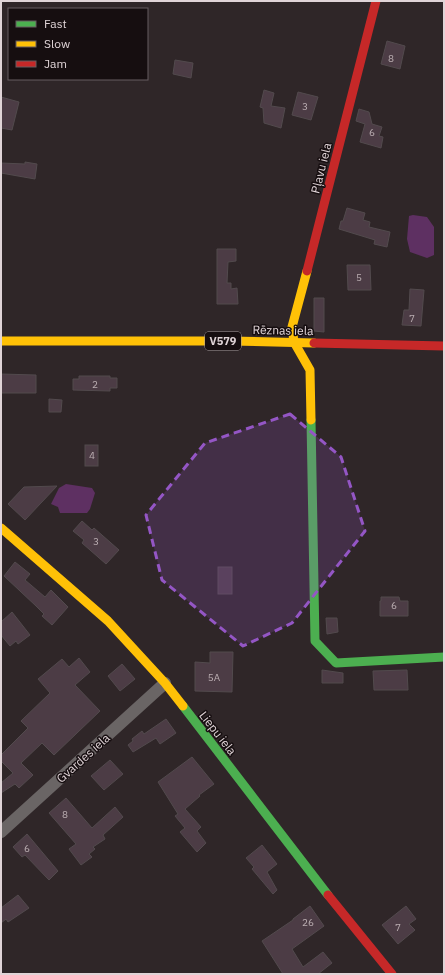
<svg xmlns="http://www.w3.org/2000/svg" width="445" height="975" font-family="'IBM Plex Sans',sans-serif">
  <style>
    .water { fill: #5e3062 }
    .building { fill: #4c3c45; stroke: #524a4d }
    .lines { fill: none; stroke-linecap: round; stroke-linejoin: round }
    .street { stroke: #6a6565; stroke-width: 12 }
    .fast { stroke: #4caf50; stroke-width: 9 }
    .slow { stroke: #ffc107; stroke-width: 9 }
    .jam { stroke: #c62828; stroke-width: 9 }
    .marked { fill: #9456c5; fill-opacity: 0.2; stroke: #9456c5; stroke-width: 3; stroke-dasharray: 8 5; stroke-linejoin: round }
    .labels { text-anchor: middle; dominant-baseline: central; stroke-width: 3; stroke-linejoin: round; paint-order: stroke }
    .number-label { font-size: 10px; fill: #bbaeb2 }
    .shield { fill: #160e10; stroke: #a3999b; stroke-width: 1 }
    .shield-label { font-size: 11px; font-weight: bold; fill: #e0d4d7 }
    .street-label { font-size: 12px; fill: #e0d4d7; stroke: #160e10 }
  </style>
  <rect width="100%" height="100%" fill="#2f2628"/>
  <g class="water">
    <polygon points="413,215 427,217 434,227 434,255 427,258 410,252 407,239 409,216"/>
    <polygon points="66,484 92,488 95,493 90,509 87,513 60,513 58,507 51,504 59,488"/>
  </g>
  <g class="building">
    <polygon points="387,41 405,46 400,69 381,64"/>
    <polygon points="175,60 193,63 191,78 173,74"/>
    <polygon points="264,90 274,93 271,106 285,108 281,128 264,123 263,108 260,107"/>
    <polygon points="298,92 318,97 311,120 292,115"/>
    <polygon points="1,97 19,102 12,130 1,128"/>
    <polygon points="359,109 369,112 372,124 382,127 379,136 383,137 381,148 360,142 365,124 356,121"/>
    <polygon points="25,162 37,164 35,179 1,173 1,163 25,164"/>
    <polygon points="347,208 365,213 363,220 370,222 369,227 390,232 387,247 374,244 375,240 339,229 341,221 343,221"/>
    <polygon points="217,249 236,249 236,261 228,262 227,283 231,283 231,289 237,288 238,304 217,304"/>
    <polygon points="347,265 370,265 371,290 348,290"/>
    <polygon points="410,289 424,290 421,326 402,325 404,310 409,310"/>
    <polygon points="314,298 324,298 324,332 314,331"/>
    <polygon points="1,374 36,375 36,393 1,393"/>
    <polygon points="79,376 110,376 110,378 117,378 117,388 110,388 110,391 73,390 73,379 79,379"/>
    <polygon points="49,399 62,400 61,412 49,412"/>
    <rect x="85" y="445" width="13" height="21"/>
    <polygon points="57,486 25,520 8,504 24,487"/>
    <polygon points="82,521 92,530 94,528 119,550 106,564 82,543 84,540 73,531"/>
    <polygon points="15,562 30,574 25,580 45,597 51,590 68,607 52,625 42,616 44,614 36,606 4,576"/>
    <rect x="218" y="567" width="14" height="27"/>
    <polygon points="381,597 399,597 400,601 408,601 408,616 380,616 380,601 381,601"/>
    <polygon points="12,612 30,635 18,644 16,641 10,646 1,635 1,622"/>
    <polygon points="326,618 337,618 338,632 327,634"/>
    <polygon points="210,652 233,652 232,692 195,691 195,662 210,663"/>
    <polygon points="79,658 90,672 75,685 100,711 54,755 42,743 21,763 33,775 19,788 15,784 1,793 1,783 13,773 1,761 1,755 28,728 21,721 50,693 38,679 62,659 69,667"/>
    <polygon points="122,664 135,679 120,691 108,676"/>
    <polygon points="322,670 343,673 343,683 322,683"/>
    <polygon points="407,670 408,690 374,690 373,671"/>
    <polygon points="166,719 176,733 160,744 156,738 133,752 128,745 133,741 132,739 142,731 144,734"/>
    <polygon points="192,757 214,784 199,795 200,796 185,809 201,827 197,831 206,843 197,852 180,832 185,828 175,816 178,814 158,782"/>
    <polygon points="110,760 123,774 104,790 91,776"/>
    <polygon points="66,798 92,828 115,807 123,817 103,835 105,839 93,847 95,849 89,854 92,857 81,865 69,849 76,844 49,813"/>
    <polygon points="27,834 58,871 49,880 25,855 22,857 13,847"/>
    <polygon points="262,845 277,864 267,872 277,890 273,894 252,869 254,867 246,858"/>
    <polygon points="18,895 29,908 8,922 6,919 1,923 1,908"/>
    <polygon points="310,906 324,926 292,949 303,967 323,952 332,963 318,974 283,974 262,941 293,920 293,919"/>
    <polygon points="406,906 416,919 409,924 415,930 398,944 382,925"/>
  </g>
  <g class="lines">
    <polyline class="street" points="1,832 165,683"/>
    <g class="fast">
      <polyline points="311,420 315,641 336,663 444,657"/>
      <polyline points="183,706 328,895"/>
    </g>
    <g class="slow">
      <polyline points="307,271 292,327 294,342 310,370 311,420"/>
      <polyline points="1,341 231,341 314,343"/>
      <polyline points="1,528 108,621 165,683 183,706"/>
    </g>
    <g class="jam">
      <polyline points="307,271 376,1"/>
      <polyline points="314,343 444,346"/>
      <polyline points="328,895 392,974"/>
    </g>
  </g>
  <path class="marked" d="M290 414 341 457 365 531 292 623 243 646 162 580 146 515 205 443Z"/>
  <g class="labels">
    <g class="number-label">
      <text x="391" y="58">8</text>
      <text x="305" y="106">3</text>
      <text x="372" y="132">6</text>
      <text x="359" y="277">5</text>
      <text x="412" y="318">7</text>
      <text x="95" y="384">2</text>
      <text x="92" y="455">4</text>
      <text x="96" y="541">3</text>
      <text x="394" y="605">6</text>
      <text x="214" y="677">5A</text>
      <text x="65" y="814">8</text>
      <text x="27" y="848">6</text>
      <text x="308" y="922">26</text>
      <text x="398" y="927">7</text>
    </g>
    <rect class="shield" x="205" y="332" width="36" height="18" rx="3"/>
    <g class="shield-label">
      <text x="223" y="341">V579</text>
    </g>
    <g class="street-label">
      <text transform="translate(321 168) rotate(-76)">Pļavu iela</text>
      <text transform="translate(283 330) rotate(1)">Rēznas iela</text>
      <text transform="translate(218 733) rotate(52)">Liepu iela</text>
      <text transform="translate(83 758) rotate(-42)">Gvardes iela</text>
    </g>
  </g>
  <rect width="445" height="975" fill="none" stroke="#e0d4d7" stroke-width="4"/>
  <rect x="8" y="8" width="140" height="72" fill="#160e10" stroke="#675d60"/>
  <rect x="16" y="21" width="20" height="6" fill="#4caf50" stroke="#675d60"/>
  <text x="44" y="28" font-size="12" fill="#e0d4d7">Fast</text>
  <rect x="16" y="41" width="20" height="6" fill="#ffc107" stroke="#675d60"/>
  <text x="44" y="48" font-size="12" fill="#e0d4d7">Slow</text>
  <rect x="16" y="61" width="20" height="6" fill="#c62828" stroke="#675d60"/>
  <text x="44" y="68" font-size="12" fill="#e0d4d7">Jam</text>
</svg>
